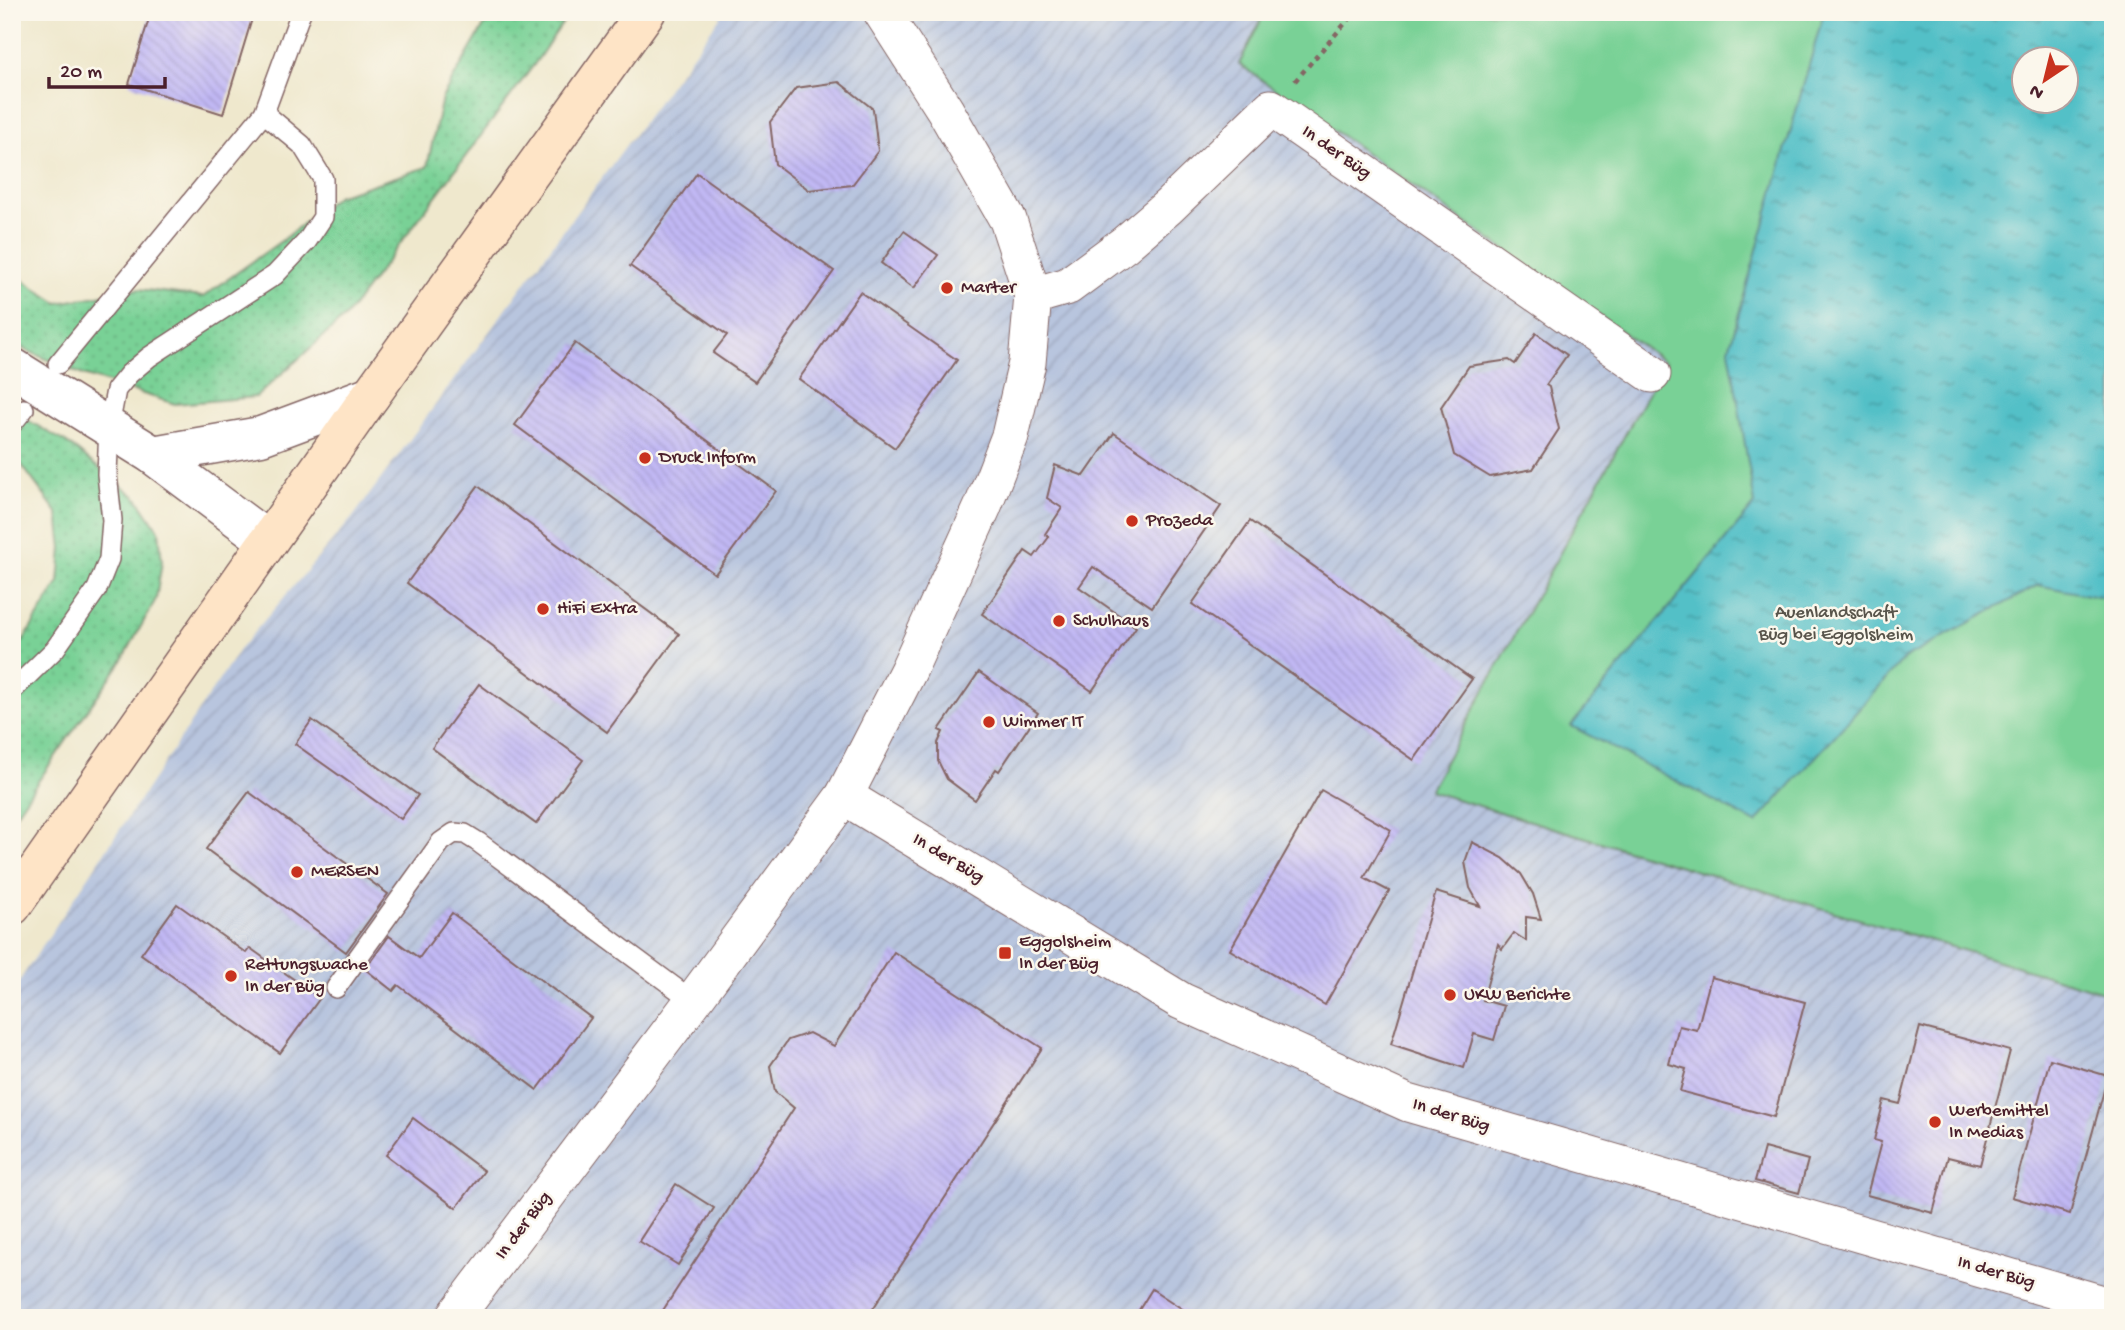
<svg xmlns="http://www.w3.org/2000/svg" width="2125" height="1330" font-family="'Gochi Hand',sans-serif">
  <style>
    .industrial { fill: url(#industrial-furrows) }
    .grass { fill: url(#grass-dots); stroke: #627860; stroke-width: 2 }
    .green { fill: #79d196; stroke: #627860; stroke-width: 2; fill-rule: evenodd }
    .water { fill: url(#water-ripples); stroke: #4e7079; stroke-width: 2; fill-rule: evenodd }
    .building { fill: url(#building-back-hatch) }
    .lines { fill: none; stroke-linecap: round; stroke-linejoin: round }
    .service-casing { stroke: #846564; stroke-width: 22 }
    .minor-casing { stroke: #846564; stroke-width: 39 }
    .tertiary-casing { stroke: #846564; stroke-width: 41 }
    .secondary-casing { stroke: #846564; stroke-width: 41 }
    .path { stroke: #846564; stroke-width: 4.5; stroke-dasharray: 5 5; stroke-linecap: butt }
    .service { stroke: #fff; stroke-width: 19 }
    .minor { stroke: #fff; stroke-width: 37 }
    .tertiary { stroke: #fff; stroke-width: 38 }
    .secondary { stroke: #fee4c6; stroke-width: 38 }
    .poi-dot { fill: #c8321e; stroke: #fbf7ec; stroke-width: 2.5 }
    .labels { text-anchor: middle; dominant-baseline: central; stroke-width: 5; stroke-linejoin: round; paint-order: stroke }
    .street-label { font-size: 19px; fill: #4a1f2b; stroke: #fbf7ec }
    .poi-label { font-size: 19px; fill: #4a1f2b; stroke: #fbf7ec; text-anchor: start }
    .park-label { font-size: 19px; fill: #58544b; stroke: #fbf7ec }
  </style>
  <defs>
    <pattern id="industrial-furrows" width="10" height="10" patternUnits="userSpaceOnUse" patternTransform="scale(1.75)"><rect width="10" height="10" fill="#b8c5de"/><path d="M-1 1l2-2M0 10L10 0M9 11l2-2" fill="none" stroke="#a0a9bf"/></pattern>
    <pattern id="grass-dots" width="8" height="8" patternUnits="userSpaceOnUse" patternTransform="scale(1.75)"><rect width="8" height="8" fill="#79d196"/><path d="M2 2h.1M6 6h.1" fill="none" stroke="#6ab381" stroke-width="1.8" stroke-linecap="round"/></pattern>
    <pattern id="water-ripples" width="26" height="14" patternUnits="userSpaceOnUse" patternTransform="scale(1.75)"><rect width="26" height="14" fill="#52c0c7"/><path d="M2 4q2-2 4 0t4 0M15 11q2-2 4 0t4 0" fill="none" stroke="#469ba2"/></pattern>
    <pattern id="building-back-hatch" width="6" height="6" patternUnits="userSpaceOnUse" patternTransform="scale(1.75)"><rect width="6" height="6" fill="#c1b8f4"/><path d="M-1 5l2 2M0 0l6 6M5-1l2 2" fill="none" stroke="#a79ed1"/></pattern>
  </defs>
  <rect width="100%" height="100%" fill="#fbf7ec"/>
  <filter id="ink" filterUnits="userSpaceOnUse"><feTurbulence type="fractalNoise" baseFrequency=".0143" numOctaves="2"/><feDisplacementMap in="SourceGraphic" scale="14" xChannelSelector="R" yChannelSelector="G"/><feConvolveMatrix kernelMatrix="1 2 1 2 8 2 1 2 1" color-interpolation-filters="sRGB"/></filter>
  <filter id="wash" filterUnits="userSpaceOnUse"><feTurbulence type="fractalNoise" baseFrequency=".00686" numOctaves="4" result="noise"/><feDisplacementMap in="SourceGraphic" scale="28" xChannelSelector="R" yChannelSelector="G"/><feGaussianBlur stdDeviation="1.57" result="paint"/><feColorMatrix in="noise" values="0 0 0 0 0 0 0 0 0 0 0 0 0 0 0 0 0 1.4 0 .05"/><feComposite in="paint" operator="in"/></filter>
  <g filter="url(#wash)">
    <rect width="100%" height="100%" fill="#efe8cd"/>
    <polygon class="industrial" points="724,12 1281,12 1681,359 2113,958 2113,1318 12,1318 12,992 239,650 353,517"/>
    <g class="grass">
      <polygon points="492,12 570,12 536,62 346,316 256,397 175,404 83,375 12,344 12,273 58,303 138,289 203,297 284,239 337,196 427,167 442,98"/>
      <polygon points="12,411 67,443 137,498 159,531 162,562 156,599 123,659 12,819 12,659 59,582 62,548 58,514 12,452"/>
    </g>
    <path class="green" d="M1265 12H2113V995L1429 791 1665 362 1239 64ZM2024 60H2066V102H2024Z"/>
    <path class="water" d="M1824 12H2113V600L2038 585 1905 658 1756 823 1571 726 1755 504 1729 349ZM2024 60H2066V102H2024Z"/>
    <g id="blocks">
      <g class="building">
        <polygon points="151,12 254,12 223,114 129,84"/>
        <polygon points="839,82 873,109 878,151 852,185 809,190 775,164 770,122 796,88"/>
        <polygon points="697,173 834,271 755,382 713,353 727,335 630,266"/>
        <polygon points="904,231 938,255 914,288 881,263"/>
        <polygon points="860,292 957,360 895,448 799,379"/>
        <polygon points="1536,333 1567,355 1546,385 1549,387 1559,429 1533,469 1490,477 1454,455 1441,407 1469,366 1509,360 1515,364"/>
        <polygon points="575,343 776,491 715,574 515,425"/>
        <polygon points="1114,433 1221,506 1152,607 1093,567 1079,587 1136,627 1092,691 982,614 1025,551 1034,557 1049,537 1045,534 1062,508 1047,498 1055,465 1084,476"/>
        <polygon points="478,486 679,634 607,732 407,583"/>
        <polygon points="1250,521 1472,679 1414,760 1192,604"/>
        <polygon points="979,672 1038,713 999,771 996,769 975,800 947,779 938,761 938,743 943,732 939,730"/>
        <polygon points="479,684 583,760 536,824 432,748"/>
        <polygon points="312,720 418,795 401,819 295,744"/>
        <polygon points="1321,790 1391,830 1364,878 1389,891 1325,1005 1230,950"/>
        <polygon points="249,792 388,894 346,952 206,849"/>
        <polygon points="1472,842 1503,858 1521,874 1533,894 1541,919 1526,917 1526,941 1514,933 1502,949 1498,944 1483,1000 1504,1006 1494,1040 1474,1034 1464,1068 1391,1044 1436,892 1480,906 1470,888 1465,862"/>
        <polygon points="177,904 246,953 250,948 320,998 280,1053 141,954"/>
        <polygon points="452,913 591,1018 537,1090 398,985 393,991 365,969 389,936 419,958"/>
        <polygon points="894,952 1042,1048 867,1318 658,1318 794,1108 775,1092 770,1066 788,1040 809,1033 834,1046"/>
        <polygon points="1711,977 1805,1002 1774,1117 1680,1091 1686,1069 1669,1064 1679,1026 1697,1030"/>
        <polygon points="1920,1027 2010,1051 1980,1165 1948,1157 1933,1213 1867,1195 1881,1142 1874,1140 1884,1100 1900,1104"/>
        <polygon points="2050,1059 2108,1076 2070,1214 2012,1197"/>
        <polygon points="413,1118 484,1171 456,1208 386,1155"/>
        <polygon points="1764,1148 1808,1160 1799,1193 1755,1181"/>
        <polygon points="676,1184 714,1208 678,1265 639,1241"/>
        <polygon points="1152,1289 1196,1318 1134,1318"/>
      </g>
    </g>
  </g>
  <g filter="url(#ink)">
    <use href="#blocks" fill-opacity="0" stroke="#846564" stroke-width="2"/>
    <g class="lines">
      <g class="service-casing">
        <g id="service">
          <polyline points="58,364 264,113 301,12"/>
          <polyline points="12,424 24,409"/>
          <polyline points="12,691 55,649 97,589 109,559 112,520 107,474 109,427 116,390 129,374 149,357 275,275 307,241 323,217 323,179 302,145 264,113"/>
          <polyline points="336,988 441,842 454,833 465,834 478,842 693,1001"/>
        </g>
      </g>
      <g class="minor-casing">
        <g id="minor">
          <polyline points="1033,296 1068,286 1125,244 1168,207 1271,108 1652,374"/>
          <polyline points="844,796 1181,1001 1408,1103 2113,1307"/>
          <polyline points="454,1318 693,1001 844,796 908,671 983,506 1010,436 1027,363 1033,296 1008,220 945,110 882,12"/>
        </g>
      </g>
      <g class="tertiary-casing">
        <g id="tertiary">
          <polyline points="12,367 153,455 268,541"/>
          <polyline points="153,455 261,436 371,395"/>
        </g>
      </g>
      <g class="secondary-casing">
        <polyline id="secondary" points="12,906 371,395 646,12"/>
      </g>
      <polyline class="path" points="1295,81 1355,12"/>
      <use href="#service" class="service"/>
      <use href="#minor" class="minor"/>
      <use href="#tertiary" class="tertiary"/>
      <use href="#secondary" class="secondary"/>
    </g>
  </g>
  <g class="poi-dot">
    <circle cx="947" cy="288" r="7"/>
    <circle cx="645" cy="458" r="7"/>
    <circle cx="1132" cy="521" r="7"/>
    <circle cx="543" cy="609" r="7"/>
    <circle cx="1059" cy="621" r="7"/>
    <circle cx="989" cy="722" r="7"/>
    <circle cx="297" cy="872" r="7"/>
    <rect x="998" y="946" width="14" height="14" rx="3.5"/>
    <circle cx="231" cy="976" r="7"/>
    <circle cx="1450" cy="995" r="7"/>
    <circle cx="1935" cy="1122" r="7"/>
  </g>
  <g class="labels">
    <g class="street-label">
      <text transform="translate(1336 153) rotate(35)">In der Büg</text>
      <text transform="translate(948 859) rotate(31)">In der Büg</text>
      <text transform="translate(1451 1116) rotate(17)">In der Büg</text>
      <text transform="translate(524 1226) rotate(-53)">In der Büg</text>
      <text transform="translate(1996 1273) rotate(16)">In der Büg</text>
    </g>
    <g class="poi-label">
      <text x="961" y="288">Marter</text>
      <text x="659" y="458">Druck Inform</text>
      <text x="1146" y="521">Prozeda</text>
      <text x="557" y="609">HiFi Extra</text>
      <text x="1073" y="621">Schulhaus</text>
      <text x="1003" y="722">Wimmer IT</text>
      <text x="311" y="872">MERSEN</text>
      <text x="1019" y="942">Eggolsheim<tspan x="1019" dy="22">In der Büg</tspan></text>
      <text x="245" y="965">Rettungswache<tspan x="245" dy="22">In der Büg</tspan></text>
      <text x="1464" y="995">UKW Berichte</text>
      <text x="1949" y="1111">Werbemittel<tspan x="1949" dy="22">In Medias</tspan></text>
    </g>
    <g class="park-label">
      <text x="1836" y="613">Auenlandschaft<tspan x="1836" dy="22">Büg bei Eggolsheim</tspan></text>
    </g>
  </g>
  <rect width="2125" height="1330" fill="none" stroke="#fbf7ec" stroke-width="42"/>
  <g transform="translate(2045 80) rotate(215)"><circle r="33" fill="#fbf7ec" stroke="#b4a19f" stroke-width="2"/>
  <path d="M0-5L12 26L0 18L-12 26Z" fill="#c8321e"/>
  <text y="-10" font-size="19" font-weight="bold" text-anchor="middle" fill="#4a1f2b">N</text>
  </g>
  <path d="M49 77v10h116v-10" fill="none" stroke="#4a1f2b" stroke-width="3.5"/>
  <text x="60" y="77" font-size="21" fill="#4a1f2b" stroke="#fbf7ec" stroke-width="5" paint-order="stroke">20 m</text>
</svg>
